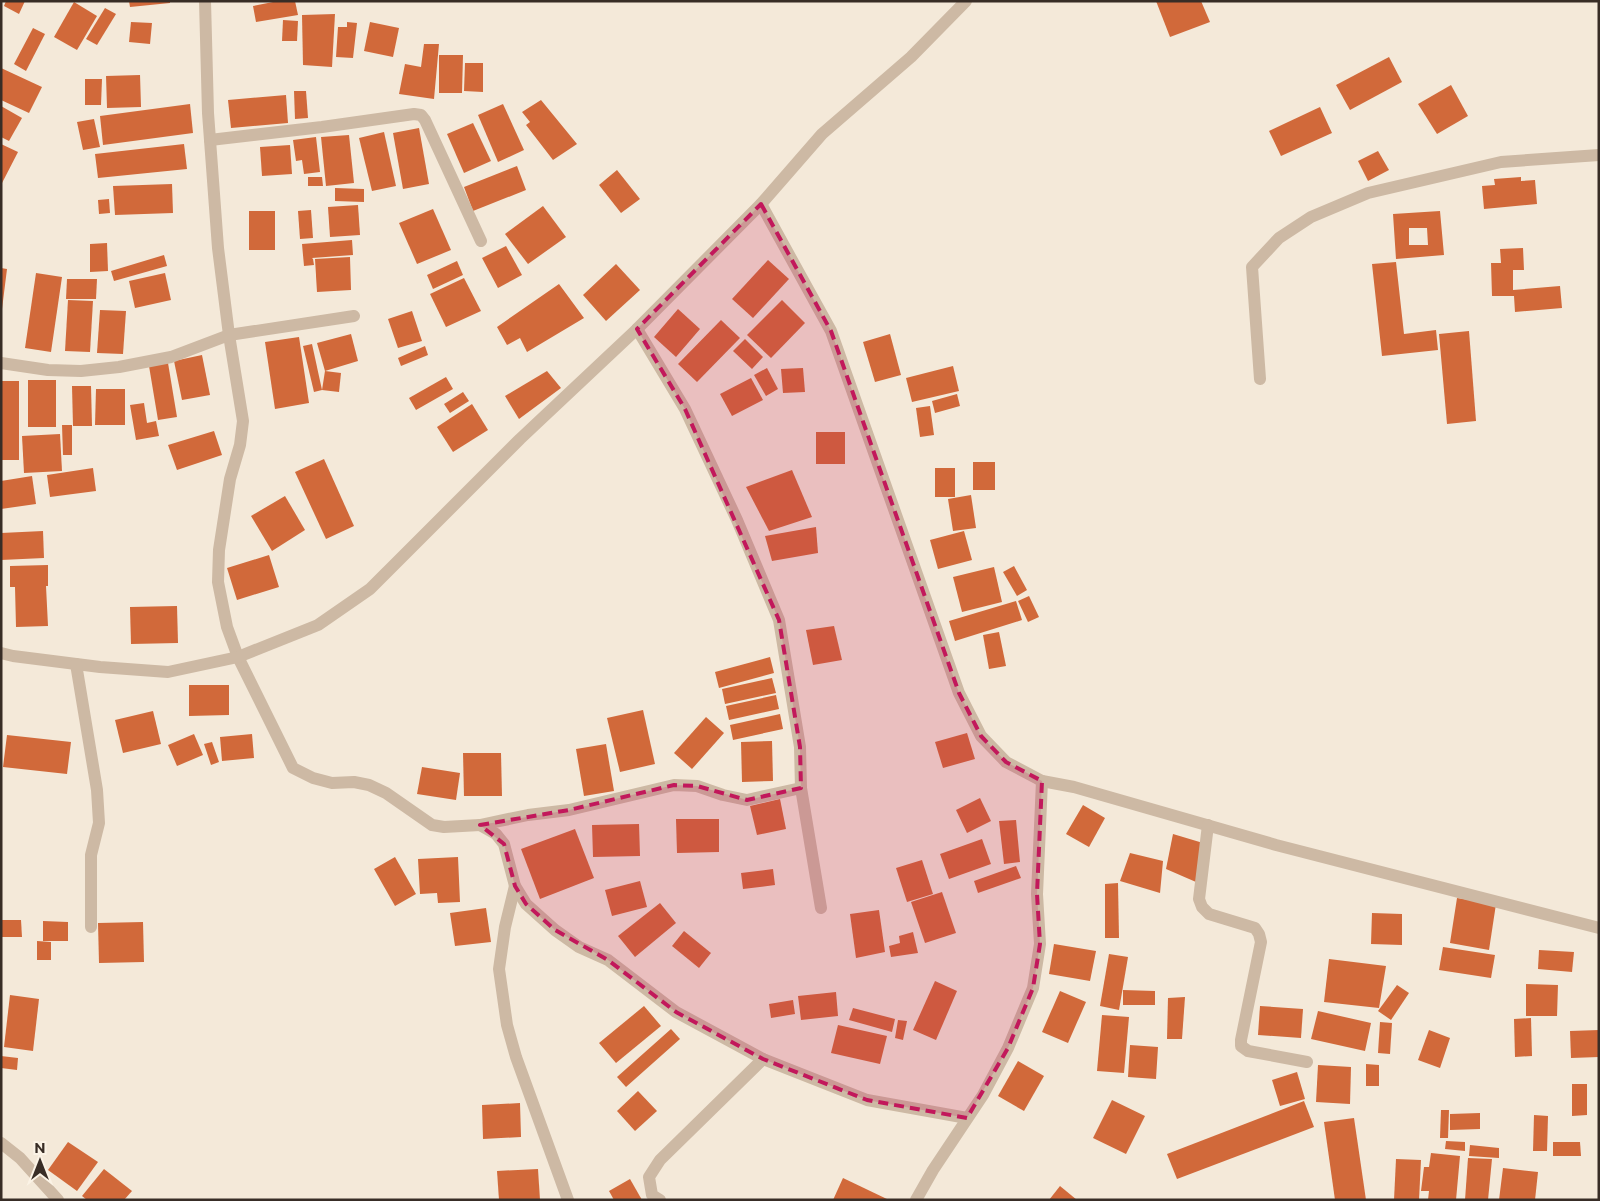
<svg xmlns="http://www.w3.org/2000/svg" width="1600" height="1201" font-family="Montserrat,sans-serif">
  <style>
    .building { fill: #d1693a; fill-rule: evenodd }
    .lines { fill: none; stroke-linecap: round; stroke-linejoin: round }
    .minor { stroke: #cdb9a4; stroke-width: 12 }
    .marked { fill: #c2185b; fill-opacity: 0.2; stroke: #c2185b; stroke-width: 4; stroke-dasharray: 10 6; stroke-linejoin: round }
  </style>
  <rect width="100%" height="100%" fill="#f4e9d9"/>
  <g class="building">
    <polygon points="6,1 25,1 19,14 4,6"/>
    <polygon points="129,1 170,1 170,3 130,7"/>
    <polygon points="278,1 295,1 298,15 256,22 253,6"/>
    <polygon points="1156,1 1201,1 1210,22 1170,37"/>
    <polygon points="74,2 97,16 77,50 54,37"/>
    <polygon points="105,8 116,14 97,45 86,39"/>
    <polygon points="335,14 332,67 303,65 302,15"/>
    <polygon points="283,20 298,21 297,41 282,41"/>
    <polygon points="131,22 152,23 150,44 129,42"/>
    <polygon points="347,22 357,23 353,58 336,57 338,27 347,27"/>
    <polygon points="370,22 399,28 393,57 364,51"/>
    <polygon points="33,28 45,34 26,71 14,64"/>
    <polygon points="424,44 439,44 434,99 399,94 405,64 421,67"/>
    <polygon points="439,55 463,55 462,93 439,93"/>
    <polygon points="1389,57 1402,82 1350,110 1336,85"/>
    <polygon points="465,63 483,63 483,92 464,91"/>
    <polygon points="1,68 42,87 29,113 1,100"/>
    <polygon points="140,75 141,107 107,108 106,76"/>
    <polygon points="85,79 102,79 101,105 85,105"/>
    <polygon points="1451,85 1468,116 1437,134 1418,104"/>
    <polygon points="294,91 306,91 308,118 295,119"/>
    <polygon points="286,95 288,123 231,128 228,100"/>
    <polygon points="541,100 577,144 553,160 526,125 530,122 522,112"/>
    <polygon points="190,104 193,133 103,145 100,116"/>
    <polygon points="503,104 524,150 498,162 478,115"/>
    <polygon points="1,106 22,118 9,141 1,137"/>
    <polygon points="1320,107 1332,133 1281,156 1269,131"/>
    <polygon points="94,119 100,147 83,150 77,122"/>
    <polygon points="473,123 491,161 464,173 447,134"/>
    <polygon points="419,128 429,184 403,189 393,133"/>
    <polygon points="384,132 396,186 372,191 359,138"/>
    <polygon points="349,135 354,183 326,186 321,137"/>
    <polygon points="316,137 320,172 304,174 302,160 296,161 293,140"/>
    <polygon points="1,144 18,152 1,185"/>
    <polygon points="184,144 187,169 98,178 95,154"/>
    <polygon points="290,145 292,174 262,176 260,147"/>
    <polygon points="1378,151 1389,170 1368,181 1358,161"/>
    <polygon points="517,166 526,190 473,211 464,187"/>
    <polygon points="617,170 640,199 621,213 599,185"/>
    <polygon points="308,177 322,177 323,186 308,186"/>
    <polygon points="1521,177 1521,181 1535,180 1537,204 1484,209 1482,186 1495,185 1494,179"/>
    <polygon points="172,184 173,213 115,215 113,186"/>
    <polygon points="335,188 364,189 364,202 335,201"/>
    <polygon points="109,199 110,213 99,214 98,200"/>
    <polygon points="358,205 360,235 330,237 328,207"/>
    <polygon points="543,206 566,237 528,264 505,234"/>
    <polygon points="433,209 451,250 417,264 399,223"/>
    <polygon points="311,210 313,238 300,239 298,211"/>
    <rect x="249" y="211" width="26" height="39"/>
    <path d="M1440 211 1444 255 1396 259 1393 214ZM1409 228H1427L1428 245H1409Z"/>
    <polygon points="352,240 353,255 312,258 313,259 314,265 304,266 302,244"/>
    <polygon points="107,243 108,271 90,272 90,244"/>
    <polygon points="506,246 522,275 498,288 482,258"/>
    <polygon points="1523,248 1524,270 1513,270 1513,290 1560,286 1562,308 1515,312 1514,296 1492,296 1491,263 1501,263 1500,249"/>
    <polygon points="164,255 167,266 114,281 111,271"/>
    <polygon points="350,257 351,290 317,292 315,259"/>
    <polygon points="768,260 789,279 753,318 732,299"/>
    <polygon points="457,261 463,275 433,289 427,275"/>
    <polygon points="1396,262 1404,334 1436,330 1438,350 1382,356 1372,264"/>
    <polygon points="616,264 640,290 606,321 583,295"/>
    <polygon points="1,268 7,269 2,309 1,309"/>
    <polygon points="36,273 62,277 51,352 25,348"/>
    <polygon points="165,273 171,300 135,308 129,281"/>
    <polygon points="464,278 481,311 446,327 430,294"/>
    <polygon points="67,279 97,279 96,299 66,299"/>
    <polygon points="559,284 584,318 527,352 520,338 507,345 497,327"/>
    <polygon points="68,300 93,301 90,352 65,351"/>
    <polygon points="782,300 805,323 771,358 747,335"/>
    <polygon points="678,309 700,329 676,357 654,337"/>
    <polygon points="100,310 126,311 123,354 97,353"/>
    <polygon points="412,311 422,341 398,348 388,319"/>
    <polygon points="721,320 740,338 697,382 678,364"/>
    <polygon points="1469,331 1476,421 1447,424 1439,334"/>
    <polygon points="351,334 358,361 325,371 317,343"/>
    <polygon points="890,334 901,375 875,382 863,342"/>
    <polygon points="299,337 309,403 275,409 265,342"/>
    <polygon points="745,339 763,357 752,369 733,351"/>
    <polygon points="312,344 322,390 314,392 303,346"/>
    <polygon points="425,346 428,355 401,366 398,358"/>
    <polygon points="202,355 210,395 182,400 174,361"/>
    <polygon points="168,363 177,417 158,420 149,366"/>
    <polygon points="953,366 959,391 912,402 906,378"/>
    <polygon points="767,368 778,389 766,396 754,375"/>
    <polygon points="803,368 805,392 783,393 781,369"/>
    <polygon points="325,371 341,373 339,392 322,390"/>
    <polygon points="547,371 561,388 519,419 505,396"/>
    <polygon points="446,377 453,389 416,410 409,398"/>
    <polygon points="751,378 763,400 732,416 720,394"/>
    <rect x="28" y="380" width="28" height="47"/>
    <rect x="1" y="381" width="18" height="79"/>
    <polygon points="72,386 91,386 92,426 73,426"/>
    <polygon points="96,389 125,389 125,425 95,425"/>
    <polygon points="463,392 469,401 450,413 444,404"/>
    <polygon points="957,394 960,406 935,413 932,401"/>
    <polygon points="144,403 147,423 156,421 159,436 136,440 130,405"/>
    <polygon points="472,404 488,430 453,452 437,427"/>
    <polygon points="930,406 934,435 920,437 916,408"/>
    <polygon points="62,425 72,425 72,455 63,455"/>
    <polygon points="214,431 222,455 177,470 168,445"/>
    <rect x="816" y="432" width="29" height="32"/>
    <polygon points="60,434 62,471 24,473 22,436"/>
    <polygon points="324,459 354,526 326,539 295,472"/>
    <rect x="973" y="462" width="22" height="28"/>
    <polygon points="93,468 96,491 50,497 47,475"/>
    <rect x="935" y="468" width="20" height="29"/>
    <polygon points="792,470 812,517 769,531 746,487"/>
    <polygon points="32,476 36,504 1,509 1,481"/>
    <polygon points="971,495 976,528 953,531 948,499"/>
    <polygon points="285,496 305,530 272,551 251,516"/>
    <polygon points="816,527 818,553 772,561 765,536"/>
    <polygon points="43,531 44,558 1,560 1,533"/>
    <polygon points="964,531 972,560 938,569 930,540"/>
    <polygon points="269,555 279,587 237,600 227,568"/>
    <polygon points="48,565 48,586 46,586 48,626 16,627 15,587 10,587 10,566"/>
    <polygon points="1014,566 1027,590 1017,596 1003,572"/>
    <polygon points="994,567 1002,602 962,612 953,577"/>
    <polygon points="1029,596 1039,617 1028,622 1018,601"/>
    <polygon points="1016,601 1022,620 955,641 949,621"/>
    <polygon points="177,606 178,643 131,644 130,607"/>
    <polygon points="834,626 842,660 813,665 806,630"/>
    <polygon points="999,632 1006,666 989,669 983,635"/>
    <polygon points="770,657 774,673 719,688 715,672"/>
    <polygon points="772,678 776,693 725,704 722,689"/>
    <polygon points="189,685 229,685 229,715 189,716"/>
    <polygon points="776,695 779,709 729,720 726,706"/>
    <polygon points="643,710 655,764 620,772 607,718"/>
    <polygon points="153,711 161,744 123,753 115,720"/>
    <polygon points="780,714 783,729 733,740 730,725"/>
    <polygon points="706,717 724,733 692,769 674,753"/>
    <polygon points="967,733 975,759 943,768 935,742"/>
    <polygon points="194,734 203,755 177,766 168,745"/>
    <polygon points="252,734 254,758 222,761 220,737"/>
    <polygon points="7,735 71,742 67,774 3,767"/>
    <polygon points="772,741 773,781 742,782 741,742"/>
    <polygon points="212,742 219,762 211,765 204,744"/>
    <polygon points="606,744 614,791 584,796 576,749"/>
    <polygon points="463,753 501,753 502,796 464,796"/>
    <polygon points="422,767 460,773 456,800 417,794"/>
    <polygon points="980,798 991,821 967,833 956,810"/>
    <polygon points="780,799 786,829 757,835 750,806"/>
    <polygon points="1083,805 1105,818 1089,847 1066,834"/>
    <polygon points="676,819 719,819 719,852 677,853"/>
    <polygon points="1016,820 1020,862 1004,864 999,821"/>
    <polygon points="639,824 640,856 593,857 592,825"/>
    <polygon points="575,829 594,878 540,899 521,849"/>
    <polygon points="1173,834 1203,843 1196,882 1166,869"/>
    <polygon points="982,839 991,864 949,879 940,854"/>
    <polygon points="1130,853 1163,861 1160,893 1120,881"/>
    <polygon points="395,857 416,894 395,906 374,869"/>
    <polygon points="458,857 460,902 438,903 437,893 420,894 418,859"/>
    <polygon points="922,860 933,894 907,902 896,868"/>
    <polygon points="1016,866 1021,878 978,893 974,881"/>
    <polygon points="773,869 775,885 743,889 741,873"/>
    <polygon points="640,881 647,907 612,916 605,890"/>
    <polygon points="1118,883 1119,938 1105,938 1105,884"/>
    <polygon points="942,892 956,933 925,943 911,902"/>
    <polygon points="1457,898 1496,904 1489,950 1450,943"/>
    <polygon points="660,903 676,923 635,957 618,936"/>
    <polygon points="486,908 491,942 455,946 450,913"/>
    <polygon points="879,910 885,952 856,958 850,914"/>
    <polygon points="1372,913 1402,914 1402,945 1371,944"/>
    <polygon points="1,920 21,920 22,937 1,937"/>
    <polygon points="43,921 68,922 68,941 43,941"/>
    <polygon points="143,922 144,962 99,963 98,923"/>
    <polygon points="684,931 711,953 699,968 672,946"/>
    <polygon points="913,932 918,953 891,957 889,946 900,943 899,936"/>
    <polygon points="37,941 51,942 51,960 37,960"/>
    <polygon points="1054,944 1096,951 1090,981 1049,974"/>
    <polygon points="1443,947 1495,955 1491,978 1439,970"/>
    <polygon points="1539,950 1574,952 1572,972 1538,969"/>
    <polygon points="1109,954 1128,957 1119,1010 1100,1006"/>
    <polygon points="1329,959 1386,966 1379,1008 1324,1002"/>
    <polygon points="935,981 957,991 936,1040 913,1030"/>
    <polygon points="1526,984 1558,985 1557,1016 1526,1016"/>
    <polygon points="1397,985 1409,993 1391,1020 1378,1011"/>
    <polygon points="1123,990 1155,991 1155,1005 1123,1005"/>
    <polygon points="1060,991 1086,1002 1068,1043 1042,1032"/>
    <polygon points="836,992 838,1016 801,1020 798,996"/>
    <polygon points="10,995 39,999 33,1051 4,1047"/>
    <polygon points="1185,997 1182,1039 1167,1039 1168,998"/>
    <polygon points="793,1000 795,1014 771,1018 769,1004"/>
    <polygon points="644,1006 661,1026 616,1063 599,1043"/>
    <polygon points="1260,1006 1303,1009 1301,1038 1258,1035"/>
    <polygon points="853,1008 895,1019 892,1032 849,1020"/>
    <polygon points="1318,1011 1371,1023 1365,1051 1311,1039"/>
    <polygon points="1102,1015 1129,1017 1124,1073 1097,1071"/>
    <polygon points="1531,1018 1532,1056 1515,1057 1514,1019"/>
    <polygon points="898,1020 907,1021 903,1040 895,1038"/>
    <polygon points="1380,1022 1392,1023 1390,1054 1378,1053"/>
    <polygon points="838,1025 887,1036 880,1064 831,1053"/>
    <polygon points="671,1029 680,1039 626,1087 617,1077"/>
    <polygon points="1429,1030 1450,1038 1440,1068 1418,1060"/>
    <polygon points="1599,1030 1599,1057 1571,1058 1570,1031"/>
    <polygon points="1130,1045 1158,1047 1156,1079 1128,1077"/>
    <polygon points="1,1056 18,1058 17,1070 1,1068"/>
    <polygon points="1018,1061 1044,1076 1024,1111 998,1096"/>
    <polygon points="1366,1064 1379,1065 1379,1086 1366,1086"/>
    <polygon points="1318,1065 1351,1067 1350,1104 1316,1102"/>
    <polygon points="1297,1072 1305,1099 1280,1106 1272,1080"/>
    <polygon points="1572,1084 1587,1084 1587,1115 1572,1116"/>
    <polygon points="638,1091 657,1111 635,1131 617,1111"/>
    <polygon points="1112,1100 1145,1116 1126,1154 1093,1138"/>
    <polygon points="1304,1101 1314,1127 1177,1179 1167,1154"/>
    <polygon points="520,1103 521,1137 483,1139 482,1105"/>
    <polygon points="1441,1110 1449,1110 1448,1138 1440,1138"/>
    <polygon points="1480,1113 1480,1129 1450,1130 1450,1114"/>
    <polygon points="1534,1115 1548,1116 1547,1151 1533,1151"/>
    <polygon points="1354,1118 1366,1200 1335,1200 1324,1122"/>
    <polygon points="1446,1141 1465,1142 1465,1151 1445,1149"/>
    <polygon points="68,1142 98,1162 77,1191 48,1170"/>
    <polygon points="1553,1142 1580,1142 1581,1156 1553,1156"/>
    <polygon points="1470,1145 1499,1148 1499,1158 1469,1156"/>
    <polygon points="1431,1153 1460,1156 1456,1200 1428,1200 1429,1191 1421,1191 1424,1167 1429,1167"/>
    <polygon points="1468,1158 1492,1159 1488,1200 1465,1200"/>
    <polygon points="1396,1159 1421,1160 1419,1200 1394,1200"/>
    <polygon points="1503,1168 1538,1172 1535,1200 1499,1200"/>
    <polygon points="104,1169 132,1191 124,1200 87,1200 82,1196"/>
    <polygon points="538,1169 540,1200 499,1200 497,1171"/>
    <polygon points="843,1178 889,1200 833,1200"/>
    <polygon points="630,1179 642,1200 614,1200 609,1191"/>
    <polygon points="1060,1186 1077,1200 1049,1200"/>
  </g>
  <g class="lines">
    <g class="minor">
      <polyline points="205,1 208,113 218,248 229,335 243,421 240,445 230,479 219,550 218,582 227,627 238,657 293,768 313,778 332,783 354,782 369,785 386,793 432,825 444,827 480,825 528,815 569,810 674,785 697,786 723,795 747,800 801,788"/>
      <polyline points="210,140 322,127 414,114 421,115 425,120 481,241"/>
      <polyline points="761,204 831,331 959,693 981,736 1006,762 1042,781 1074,787 1276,845 1599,928"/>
      <polyline points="637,329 685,409 737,520 779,620 800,747 801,788 821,908"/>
      <polyline points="1,363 48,370 81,371 119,367 171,357 229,335 354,316"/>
      <polyline points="1260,379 1252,267 1279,238 1311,217 1368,193 1501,162 1599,155"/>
      <polyline points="1,653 13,656 100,667 168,672 238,657 318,625 370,589 520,439 637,329 761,204 822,134 911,57 966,1"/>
      <polyline points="76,664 97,790 99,823 91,855 91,927"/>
      <polyline points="480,825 496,834 504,844 515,886 526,904 555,930 579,947 608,960 676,1012 763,1059 867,1100 967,1118"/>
      <polyline points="1208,825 1199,899 1202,907 1209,914 1255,928 1259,934 1261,942 1241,1040 1241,1046 1248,1051 1307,1062"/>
      <polyline points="515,886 505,927 499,969 507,1025 516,1057 568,1200"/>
      <polyline points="1,1143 20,1158 58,1200"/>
      <polyline points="660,1200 652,1195 649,1177 660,1160 763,1059"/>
      <polyline points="916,1200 933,1170 983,1095 1008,1048 1033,988 1040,944 1037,894 1042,781"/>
    </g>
  </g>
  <path class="marked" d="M761 204 831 331 959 693 981 736 1006 762 1042 781 1037 894 1040 944 1033 988 1008 1048 967 1118 867 1100 763 1059 676 1012 608 960 555 930 526 904 515 886 504 844 480 825 569 810 674 785 697 786 747 800 801 788 800 747 779 620 685 409 637 329Z"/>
  <rect width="1600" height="1201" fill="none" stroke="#382d26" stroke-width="5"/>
  <g transform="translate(40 1161)" stroke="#fbf3e6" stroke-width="4" paint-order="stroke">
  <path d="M0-4L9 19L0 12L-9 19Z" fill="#382d26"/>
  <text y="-8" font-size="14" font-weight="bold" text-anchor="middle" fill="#382d26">N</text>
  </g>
</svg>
